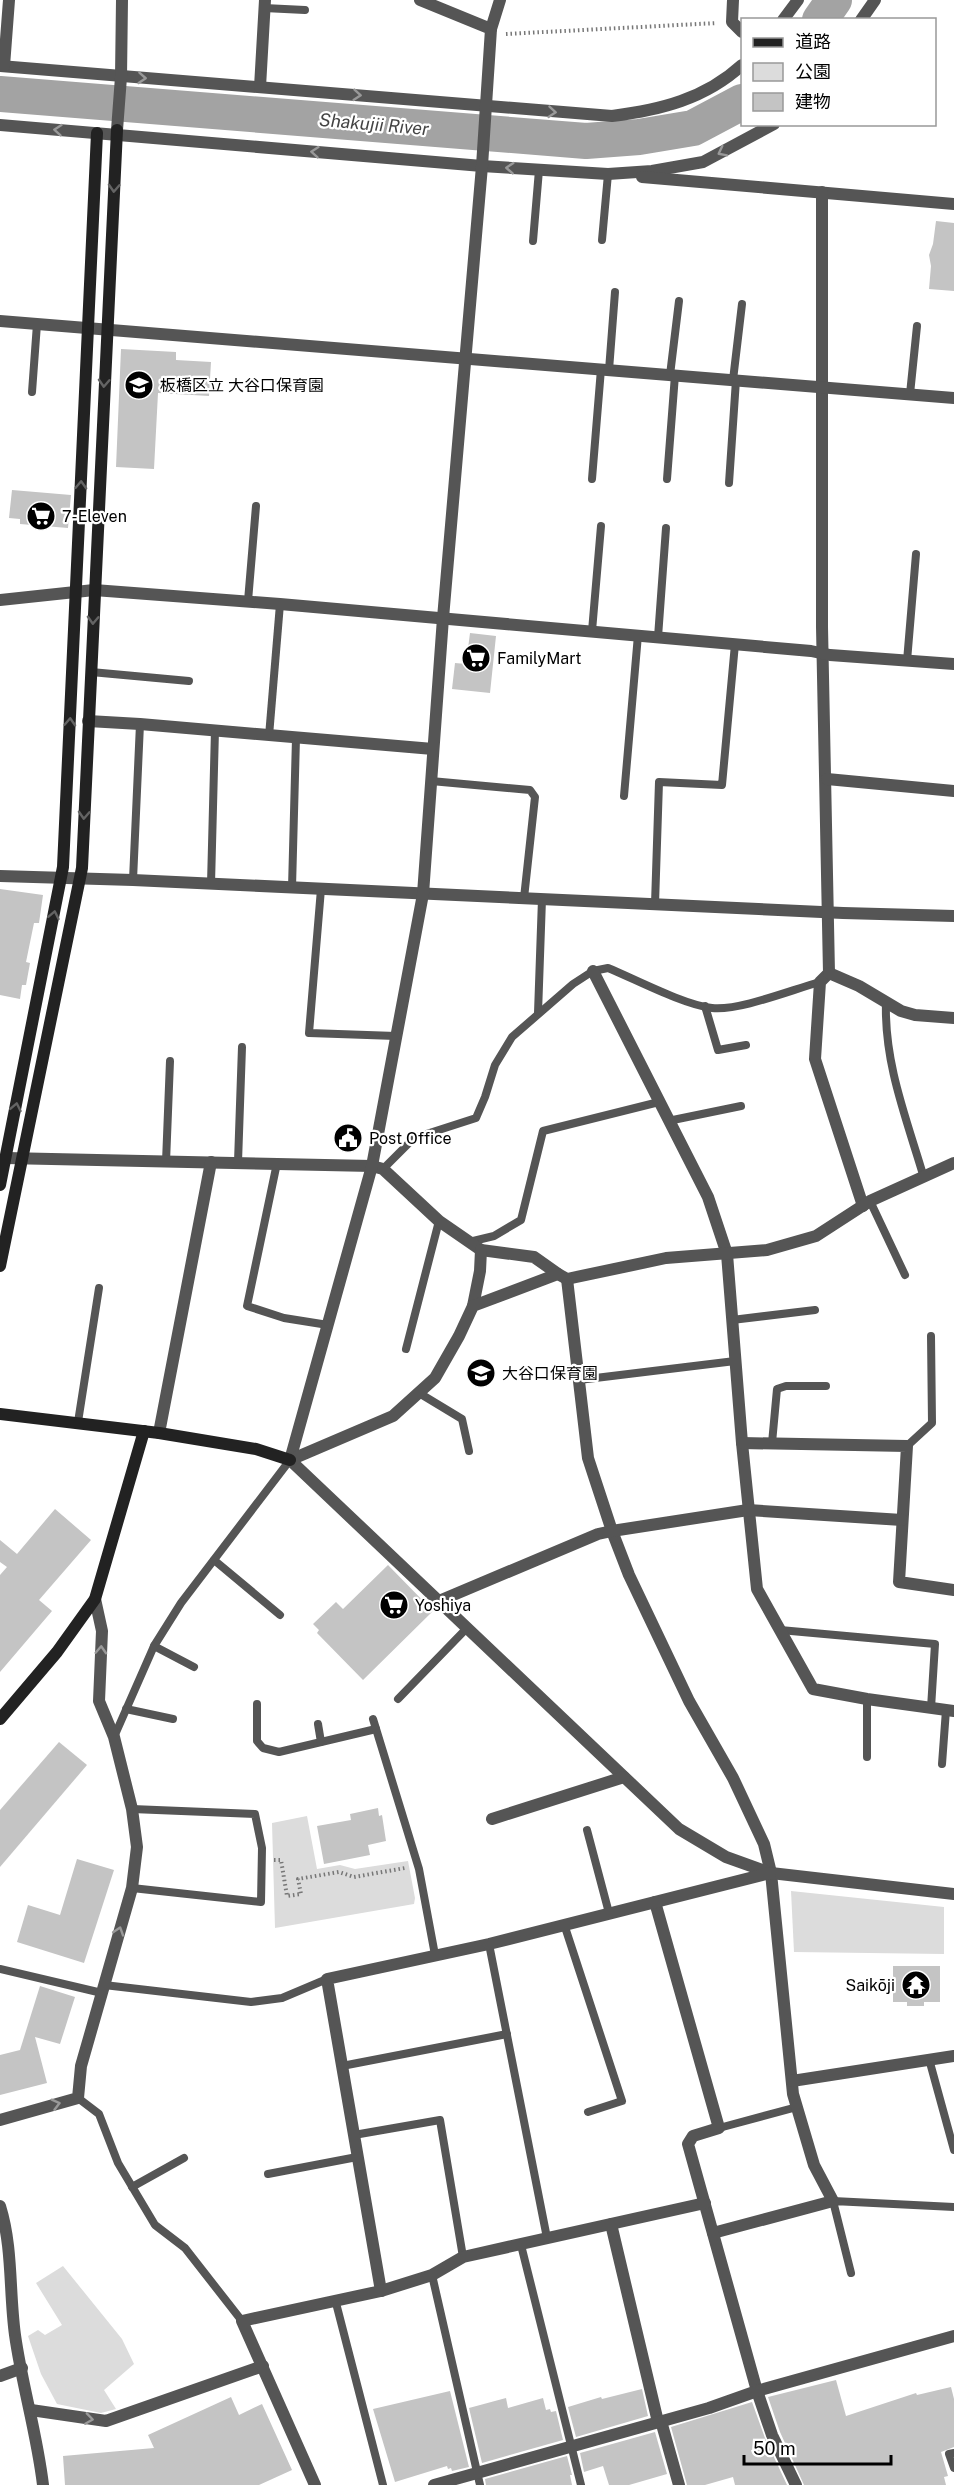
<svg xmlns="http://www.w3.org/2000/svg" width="954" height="2485" font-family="'Public Sans','Noto Sans JP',sans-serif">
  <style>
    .green { fill: #dcdcdc }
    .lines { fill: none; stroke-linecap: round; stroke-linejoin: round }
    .river { stroke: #a3a3a3; stroke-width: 36 }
    .building { fill: #c4c4c4 }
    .path { stroke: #777; stroke-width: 4; stroke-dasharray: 1.5 3; stroke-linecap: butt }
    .lane { stroke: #555; stroke-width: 8 }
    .street { stroke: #555; stroke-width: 12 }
    .secondary { stroke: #222; stroke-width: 12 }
    .oneway { stroke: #999 }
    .oneway2 { stroke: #646464 }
    .labels { text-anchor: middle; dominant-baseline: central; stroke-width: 4.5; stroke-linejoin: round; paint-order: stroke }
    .poi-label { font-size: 16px; fill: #000; stroke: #fff; text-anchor: start }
    .water-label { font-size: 18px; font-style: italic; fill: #444; stroke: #fff }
  </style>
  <rect width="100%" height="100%" fill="#fff"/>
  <g class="green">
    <polygon points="307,1816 317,1869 340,1865 355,1869 408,1861 415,1898 414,1904 275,1928 272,1823"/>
    <polygon points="791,1891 944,1907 944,1954 794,1952"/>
    <polygon points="63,2266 122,2339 134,2364 104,2390 116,2409 101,2413 57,2404 41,2374 28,2336 38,2330 45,2335 62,2325 36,2283"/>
  </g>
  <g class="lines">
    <g class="river">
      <polyline points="820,20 834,0"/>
      <polyline points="0,94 586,141 639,137 693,128 742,102"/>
    </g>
  </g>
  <g class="building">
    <polygon points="936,221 954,223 954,291 929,289 931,266 929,255 933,244"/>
    <polygon points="121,349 176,352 176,360 211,362 209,396 158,393 154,469 116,467"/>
    <polygon points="12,490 71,495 68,528 20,524 20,519 9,518"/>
    <polygon points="470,633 496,636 490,693 452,689 455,663 466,664"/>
    <polygon points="0,889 43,895 39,923 34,923 26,962 30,963 26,985 22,985 20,999 0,995"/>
    <polygon points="55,1509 91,1540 39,1600 52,1611 0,1672 0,1575 7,1567 0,1562 0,1540 17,1554"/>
    <polygon points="388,1565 433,1611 363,1680 317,1633 319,1630 313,1624 336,1602 343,1609"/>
    <polygon points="59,1742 87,1765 0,1867 0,1810"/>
    <polygon points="378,1808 379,1816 382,1815 386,1841 368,1845 370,1855 324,1864 317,1826 351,1820 350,1814"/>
    <polygon points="77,1859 114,1870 84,1963 17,1942 28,1905 60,1915"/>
    <polygon points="893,1966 940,1966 940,2002 924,2002 924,2006 907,2006 907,2002 893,2002"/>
    <polygon points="40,1986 75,1997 60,2044 35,2037 47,2083 0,2095 0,2055 20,2050"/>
    <polygon points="836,2380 846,2416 916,2393 917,2395 951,2387 954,2399 954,2447 941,2452 948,2476 944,2477 946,2485 804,2485 780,2432 768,2397"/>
    <polygon points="642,2389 648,2416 576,2437 568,2407 601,2397 602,2399"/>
    <polygon points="450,2391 469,2467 452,2471 451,2468 448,2469 447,2466 395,2482 373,2409"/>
    <polygon points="231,2397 239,2415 262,2404 292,2470 259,2485 65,2485 63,2456 154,2448 148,2435"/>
    <polygon points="506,2398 508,2408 543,2398 546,2410 550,2409 551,2412 556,2411 563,2440 482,2463 469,2408"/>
    <polygon points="752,2402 765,2438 787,2485 735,2485 733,2477 705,2485 687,2485 671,2427"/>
    <polygon points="655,2432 667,2474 629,2485 609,2485 603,2466 584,2472 580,2453"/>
    <polygon points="567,2456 572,2475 570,2475 572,2485 486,2485 485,2479"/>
  </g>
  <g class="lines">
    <g class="path">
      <polyline points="506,34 717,23"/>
      <polyline points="274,1860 281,1860 287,1896 301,1894 298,1879 339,1872 354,1877 405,1868"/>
    </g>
    <g class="lane">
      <polyline points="264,8 305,10"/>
      <polyline points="602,240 608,174"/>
      <polyline points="533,241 539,170"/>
      <polyline points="609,370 615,292"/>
      <polyline points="670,375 679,301"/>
      <polyline points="733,380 742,304"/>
      <polyline points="32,392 37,324"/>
      <polyline points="910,394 917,326"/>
      <polyline points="592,479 601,369"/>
      <polyline points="667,479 675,375"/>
      <polyline points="729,483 736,380"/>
      <polyline points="248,601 256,506"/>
      <polyline points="592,631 601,526"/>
      <polyline points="658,637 666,528"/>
      <polyline points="907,661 916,554"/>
      <polyline points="91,672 189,681"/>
      <polyline points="269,736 280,604"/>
      <polyline points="431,781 530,790 535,797 524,898"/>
      <polyline points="624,796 638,635"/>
      <polyline points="133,880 140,724"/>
      <polyline points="211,884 215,730"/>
      <polyline points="292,888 296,738"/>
      <polyline points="321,889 309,1033 396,1036"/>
      <polyline points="655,904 659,782 722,785 735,644"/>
      <path d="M886 1002C884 1064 907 1120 924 1178"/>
      <polyline points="705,1006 718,1050 746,1045"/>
      <polyline points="538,1013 542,899"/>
      <polyline points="668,1121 741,1106"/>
      <polyline points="166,1162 170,1061"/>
      <polyline points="238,1162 242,1047"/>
      <polyline points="277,1163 247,1306 284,1318 328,1325"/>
      <path d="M383 1169 414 1138 476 1118 485 1097 495 1065 512 1037 573 984 593 971 608 968C635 979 684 1005 712 1008 739 1011 791 990 820 982"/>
      <polyline points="870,1201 905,1275"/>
      <polyline points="469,1242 494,1236 521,1220 543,1131 659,1102"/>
      <polyline points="732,1320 815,1310"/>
      <polyline points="406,1349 439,1221"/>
      <polyline points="579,1380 735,1361"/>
      <polyline points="419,1393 462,1419 469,1451"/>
      <polyline points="78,1422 99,1288"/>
      <polyline points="772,1443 777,1389 786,1386 826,1386"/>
      <polyline points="907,1446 932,1423 931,1336"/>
      <polyline points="214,1560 280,1615"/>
      <polyline points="780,1630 935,1644 931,1708"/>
      <polyline points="154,1646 194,1667"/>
      <polyline points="398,1699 467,1628"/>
      <polyline points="867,1699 867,1757"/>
      <polyline points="257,1704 257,1741 263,1748 279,1752 376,1729"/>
      <polyline points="126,1709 173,1719"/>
      <polyline points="373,1719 419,1869 435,1955"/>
      <polyline points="318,1724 321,1742"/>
      <polyline points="114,1737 154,1646 181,1603 290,1460"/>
      <polyline points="942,1764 946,1710"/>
      <polyline points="132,1809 255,1814 262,1848 261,1902 132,1888"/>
      <polyline points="587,1830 609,1913"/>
      <polyline points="564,1924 622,2101 588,2112"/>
      <polyline points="489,1944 547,2238"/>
      <polyline points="0,1969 102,1993"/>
      <polyline points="104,1985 251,2002 282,1998 327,1979"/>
      <polyline points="929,2059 954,2150"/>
      <polyline points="342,2066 507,2034"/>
      <polyline points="78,2098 99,2114 118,2163 155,2225 185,2248 242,2321"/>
      <polyline points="719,2128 797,2107"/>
      <polyline points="354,2135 440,2120 463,2257"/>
      <polyline points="268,2174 357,2157"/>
      <polyline points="132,2187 184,2158"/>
      <polyline points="521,2245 581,2485"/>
      <polyline points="851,2273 833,2201 954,2207"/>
      <polyline points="432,2275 480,2485"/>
      <polyline points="336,2303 383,2485"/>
      <polyline points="954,2453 949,2454 954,2468"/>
    </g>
    <g class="street">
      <polyline points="733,0 732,22 742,32"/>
      <polyline points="783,20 798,0"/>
      <polyline points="861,20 875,0"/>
      <polyline points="491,29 500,0"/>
      <path d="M0 66 612 116C660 110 705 99 742 65"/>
      <polyline points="4,66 9,0"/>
      <polyline points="260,87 265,0"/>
      <polyline points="0,125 482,166 608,174 652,171 703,162 774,124"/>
      <polyline points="117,130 121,77 122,0"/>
      <polyline points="642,177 954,204"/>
      <polyline points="822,192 822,627 829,973 820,982 815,1059 863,1206"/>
      <polyline points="0,321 954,398"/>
      <polyline points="0,600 94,590 280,604 811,651 830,655 954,664"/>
      <polyline points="88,721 140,724 433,749"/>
      <polyline points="827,779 954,791"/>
      <polyline points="0,876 133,880 843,913 954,916"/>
      <polyline points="593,971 708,1197 727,1254 742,1443 757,1589 813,1689 867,1699 954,1711"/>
      <polyline points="829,973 859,986 901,1011 915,1015 954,1018"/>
      <polyline points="6,1158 372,1166 383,1169 439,1221 481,1250 534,1257 558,1274"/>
      <polyline points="567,1279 588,1458 612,1531 629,1575 689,1701 733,1778 764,1844 771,1873 793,2094 814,2165 833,2201 713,2233"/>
      <polyline points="473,1306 480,1271 481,1250"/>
      <polyline points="159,1433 211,1162"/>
      <polyline points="742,1443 907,1446 899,1582 954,1590"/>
      <polyline points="290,1460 372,1166 423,894 443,618 482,166 491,29 420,0"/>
      <polyline points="290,1460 679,1829 726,1857 771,1873 954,1894"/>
      <polyline points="290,1460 393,1416 435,1378 459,1336 473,1306 558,1274 567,1279 666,1258 767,1250 816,1236 870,1201 954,1163"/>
      <polyline points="439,1601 598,1534 612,1531 748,1510 902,1520"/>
      <polyline points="492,1819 624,1777"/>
      <polyline points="655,1902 719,2128 693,2136 688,2144 757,2391 772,2435 796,2485"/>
      <polyline points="792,2081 954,2056"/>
      <polyline points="0,2120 78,2098 81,2066 132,1888 137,1847 132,1809 114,1737 99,1701 102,1631 95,1599"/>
      <path d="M0 2206C13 2248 9 2291 15 2335 22 2385 37 2434 43 2485"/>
      <polyline points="611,2224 658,2422"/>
      <polyline points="381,2291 327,1979 489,1944 770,1873"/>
      <polyline points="0,2376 22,2368"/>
      <polyline points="31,2410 106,2421 263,2366"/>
      <polyline points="661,2421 679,2485"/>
      <polyline points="315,2485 242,2321 381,2291 432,2275 463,2257 705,2203"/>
      <polyline points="434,2485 709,2408 757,2391 954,2336"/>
    </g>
    <g class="secondary">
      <polyline points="0,1185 63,867 97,133"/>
      <polyline points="0,1266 82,868 117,130"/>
      <polyline points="0,1414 159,1433 256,1449 290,1460"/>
      <polyline points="0,1719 57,1652 95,1599 144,1431"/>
    </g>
  </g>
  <defs><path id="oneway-chevron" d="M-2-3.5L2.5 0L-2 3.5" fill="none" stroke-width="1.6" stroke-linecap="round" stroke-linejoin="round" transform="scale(1.5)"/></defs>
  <g class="oneway">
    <use href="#oneway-chevron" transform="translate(142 78) rotate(4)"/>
    <use href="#oneway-chevron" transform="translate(357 95) rotate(5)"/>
    <use href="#oneway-chevron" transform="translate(552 112) rotate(5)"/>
    <use href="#oneway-chevron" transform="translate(58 130) rotate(-175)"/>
    <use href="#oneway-chevron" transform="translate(315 152) rotate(-175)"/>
    <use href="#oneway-chevron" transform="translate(722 152) rotate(153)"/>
    <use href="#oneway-chevron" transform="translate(510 168) rotate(-176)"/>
    <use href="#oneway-chevron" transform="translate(101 1650) rotate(-87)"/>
    <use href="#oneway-chevron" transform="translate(119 1931) rotate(-72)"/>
    <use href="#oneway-chevron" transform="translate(56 2104) rotate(-15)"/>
    <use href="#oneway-chevron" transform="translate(89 2419) rotate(8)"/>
  </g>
  <g class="oneway2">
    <use href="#oneway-chevron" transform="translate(114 188) rotate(93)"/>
    <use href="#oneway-chevron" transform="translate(104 383) rotate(93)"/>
    <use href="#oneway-chevron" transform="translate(81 485) rotate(-88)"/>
    <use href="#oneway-chevron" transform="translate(93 620) rotate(92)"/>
    <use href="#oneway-chevron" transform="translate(70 722) rotate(-87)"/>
    <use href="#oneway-chevron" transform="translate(84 815) rotate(93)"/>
    <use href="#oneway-chevron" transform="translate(54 915) rotate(-79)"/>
    <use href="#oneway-chevron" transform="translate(16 1107) rotate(-79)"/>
  </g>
  <defs>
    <g id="school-disc" transform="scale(1.5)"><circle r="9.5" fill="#000" stroke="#fff"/><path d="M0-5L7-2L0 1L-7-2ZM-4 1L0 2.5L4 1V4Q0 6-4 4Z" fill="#fff"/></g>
    <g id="supermarket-disc" transform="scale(1.5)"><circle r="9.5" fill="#000" stroke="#fff"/><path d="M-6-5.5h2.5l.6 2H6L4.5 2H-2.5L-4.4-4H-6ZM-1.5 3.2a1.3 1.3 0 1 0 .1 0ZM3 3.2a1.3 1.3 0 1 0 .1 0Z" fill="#fff"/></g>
    <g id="civic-disc" transform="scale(1.5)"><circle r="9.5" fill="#000" stroke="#fff"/><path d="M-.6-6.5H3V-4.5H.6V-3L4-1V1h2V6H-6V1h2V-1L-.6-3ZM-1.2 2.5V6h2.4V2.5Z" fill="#fff"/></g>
    <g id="temple-disc" transform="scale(1.5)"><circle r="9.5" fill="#000" stroke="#fff"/><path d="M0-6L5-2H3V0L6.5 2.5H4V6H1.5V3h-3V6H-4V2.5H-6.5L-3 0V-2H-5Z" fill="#fff"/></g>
  </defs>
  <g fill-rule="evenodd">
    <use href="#school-disc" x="139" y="385"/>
    <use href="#supermarket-disc" x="41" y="516"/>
    <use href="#supermarket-disc" x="476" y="658"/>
    <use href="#civic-disc" x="348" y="1138"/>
    <use href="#school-disc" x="481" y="1373"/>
    <use href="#supermarket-disc" x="394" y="1605"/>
    <use href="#temple-disc" x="916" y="1985"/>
  </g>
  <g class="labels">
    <g class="poi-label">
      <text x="160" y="385">板橋区立 大谷口保育園</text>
      <text x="62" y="516">7-Eleven</text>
      <text x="497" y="658">FamilyMart</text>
      <text x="369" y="1138">Post Office</text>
      <text x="502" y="1373">大谷口保育園</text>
      <text x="415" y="1605">Yoshiya</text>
      <text x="895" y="1985" text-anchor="end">Saikōji</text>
    </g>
    <g class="water-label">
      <text transform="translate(374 124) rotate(5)">Shakujii River</text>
    </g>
  </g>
  <rect x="741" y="18" width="195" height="108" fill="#ffffff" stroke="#999999" stroke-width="1.5"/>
  <rect x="753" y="38" width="30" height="9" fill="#222222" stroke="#999999" stroke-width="1.5"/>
  <text x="795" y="48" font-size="18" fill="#000000">道路</text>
  <rect x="753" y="63" width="30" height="18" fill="#dcdcdc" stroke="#999999" stroke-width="1.5"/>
  <text x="795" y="78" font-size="18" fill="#000000">公園</text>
  <rect x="753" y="93" width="30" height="18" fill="#c4c4c4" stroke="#999999" stroke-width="1.5"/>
  <text x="795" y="108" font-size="18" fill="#000000">建物</text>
  <path d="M744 2455v9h147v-9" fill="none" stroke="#000000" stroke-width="3"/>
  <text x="753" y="2455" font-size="18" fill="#000000" stroke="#ffffff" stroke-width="4.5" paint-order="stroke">50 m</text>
</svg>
